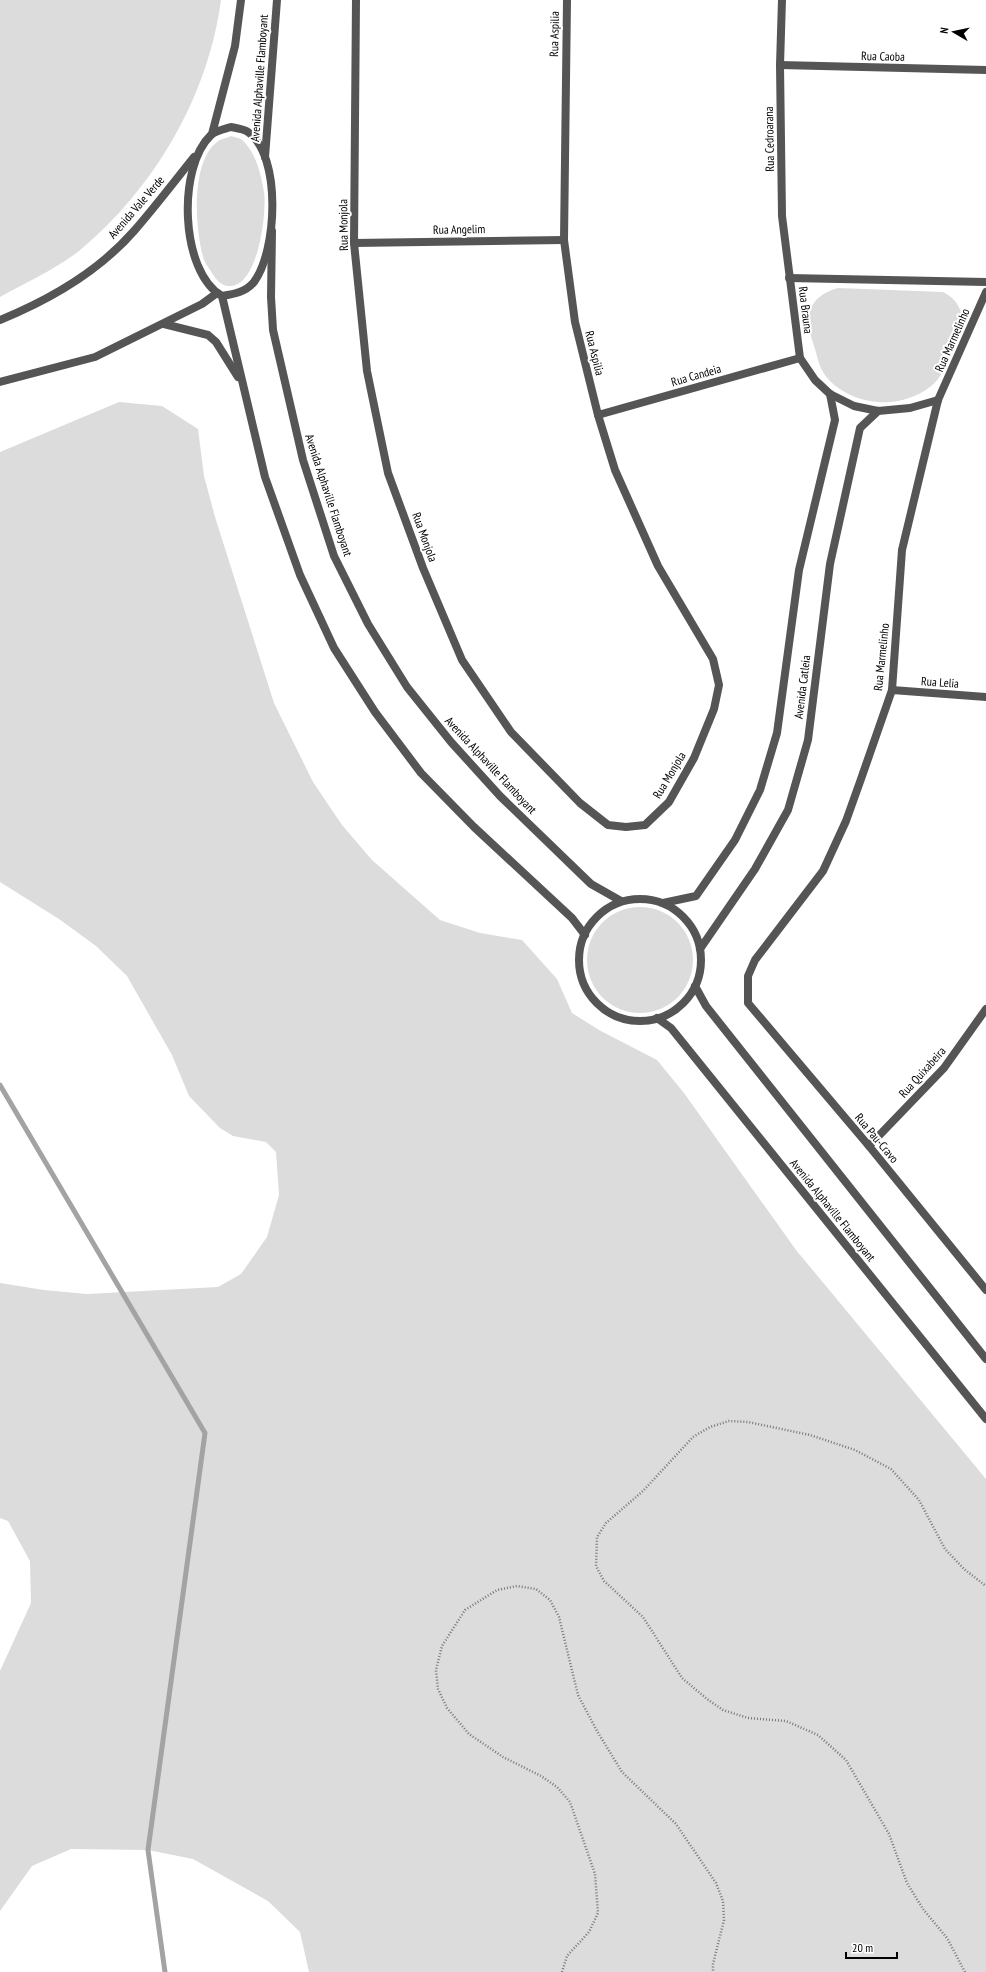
<svg xmlns="http://www.w3.org/2000/svg" width="986" height="1972" font-family="'PT Sans Narrow',sans-serif">
  <style>
    .green { fill: #dcdcdc }
    .lines { fill: none; stroke-linecap: round; stroke-linejoin: round }
    .stream { stroke: #a3a3a3; stroke-width: 5 }
    .path { stroke: #777; stroke-width: 2.5; stroke-dasharray: 1 2; stroke-linecap: butt }
    .minor { stroke: #555; stroke-width: 8 }
    .tertiary { stroke: #555; stroke-width: 8 }
    .labels { text-anchor: middle; dominant-baseline: central; stroke-width: 4; stroke-linejoin: round; paint-order: stroke }
    .street-label { font-size: 12px; fill: #000; stroke: #fff }
  </style>
  <rect width="100%" height="100%" fill="#fff"/>
  <g class="green">
    <path d="M0 0H221C208 97 154 189 79 251 56 269 25 283 0 297Z"/>
    <path d="M231 136C234 137 240 138 242 140 256 152 261 175 264 192 267 213 258 289 228 286 220 285 216 279 212 273 210 269 206 265 204 260 195 231 190 163 217 142 220 139 227 138 231 136Z"/>
    <path d="M838 288 943 292C957 299 963 310 962 326 958 337 945 371 938 379 929 391 912 398 898 401 872 406 838 396 823 372 818 364 817 354 814 346 805 318 806 297 838 288Z"/>
    <polygon points="119,402 162,406 198,429 204,476 215,517 274,703 313,782 342,825 372,860 440,920 480,933 522,940 557,979 572,1013 599,1030 657,1060 684,1093 796,1250 986,1479 986,1972 309,1972 300,1932 268,1901 193,1859 148,1850 71,1849 32,1866 0,1911 0,1671 31,1603 30,1561 8,1521 0,1518 0,1283 44,1290 87,1294 218,1287 241,1274 267,1237 279,1195 276,1152 266,1142 233,1136 220,1128 189,1096 172,1055 127,976 96,946 59,919 0,882 0,452"/>
    <circle cx="640" cy="960" r="53"/>
  </g>
  <g class="lines">
    <polyline class="stream" points="0,1085 205,1433 148,1850 165,1972"/>
    <g class="path">
      <polyline points="562,1972 567,1956 589,1932 598,1913 595,1874 570,1802 557,1787 541,1776 503,1757 469,1734 447,1708 438,1689 436,1670 442,1646 465,1610 497,1590 517,1586 536,1589 550,1600 559,1617 578,1695 597,1731 622,1772 676,1824 716,1883 723,1901 724,1920 713,1964 713,1972"/>
      <polyline points="965,1972 947,1938 923,1909 907,1883 889,1834 846,1760 818,1735 786,1721 748,1718 723,1710 707,1699 682,1678 643,1617 604,1581 596,1566 597,1537 606,1523 643,1491 693,1437 710,1427 729,1421 748,1422 810,1435 855,1450 891,1469 919,1500 945,1549 964,1569 986,1586"/>
    </g>
    <g class="minor">
      <polyline points="356,0 354,243 367,371 388,473 423,568 462,660 511,732 580,803 608,825 626,827 645,825 669,802 694,758 714,709 719,685 713,659 658,566 615,470 598,415 575,322 564,240 567,0"/>
      <polyline points="782,0 780,65 782,216 800,358 815,380 830,394 854,406 878,411 910,408 938,400"/>
      <polyline points="780,65 986,70"/>
      <polyline points="354,243 564,240"/>
      <polyline points="789,278 986,282"/>
      <polyline points="986,292 938,400 902,550 892,690 861,779 846,821 823,871 755,960 748,976 748,1003 869,1146 986,1290"/>
      <polyline points="598,415 800,358"/>
      <polyline points="892,690 986,697"/>
      <polyline points="663,903 696,896 735,840 760,790 777,733 799,570 835,420 830,394"/>
      <polyline points="700,949 755,869 788,810 808,740 830,564 860,428 878,411"/>
      <polyline points="869,1146 944,1068 986,1009"/>
    </g>
    <g class="tertiary">
      <path d="M231 127C236 128 244 129 248 132 282 156 277 251 254 282 246 292 234 294 222 296 180 272 177 167 211 135 215 131 225 129 231 127Z"/>
      <polyline points="212,134 235,46 241,0"/>
      <polyline points="265,157 277,0"/>
      <polyline points="272,231 271,297 273,330 303,460 334,556 368,624 407,687 451,742 500,796 591,884 621,901"/>
      <polyline points="222,296 265,477 300,575 334,648 375,712 421,773 474,827 572,918 585,935"/>
      <path d="M0 320C49 300 99 271 134 231 155 207 174 182 194 157"/>
      <polyline points="164,324 208,335 216,342 238,377"/>
      <polyline points="0,382 95,357 202,304 217,293"/>
      <circle cx="640" cy="960" r="61"/>
      <polyline points="695,986 706,1006 986,1359"/>
      <polyline points="657,1018 671,1028 986,1419"/>
    </g>
  </g>
  <g class="labels">
    <g class="street-label">
      <text transform="translate(554 34) rotate(-89)">Rua Aspilia</text>
      <text transform="translate(883 56) rotate(1)">Rua Caoba</text>
      <text transform="translate(259 78) rotate(-86)">Avenida Alphaville Flamboyant</text>
      <text transform="translate(769 139) rotate(-91)">Rua Cedroarana</text>
      <text transform="translate(136 207) rotate(-49)">Avenida Vale Verde</text>
      <text transform="translate(343 225) rotate(-91)">Rua Monjola</text>
      <text transform="translate(459 229) rotate(-1)">Rua Angelim</text>
      <text transform="translate(806 310) rotate(83)">Rua Brauna</text>
      <text transform="translate(952 340) rotate(-66)">Rua Marmelinho</text>
      <text transform="translate(595 353) rotate(76)">Rua Aspilia</text>
      <text transform="translate(696 375) rotate(-16)">Rua Candeia</text>
      <text transform="translate(329 495) rotate(72)">Avenida Alphaville Flamboyant</text>
      <text transform="translate(425 537) rotate(70)">Rua Monjola</text>
      <text transform="translate(881 657) rotate(-84)">Rua Marmelinho</text>
      <text transform="translate(940 682) rotate(4)">Rua Lelia</text>
      <text transform="translate(802 687) rotate(-83)">Avenida Catleia</text>
      <text transform="translate(491 765) rotate(47)">Avenida Alphaville Flamboyant</text>
      <text transform="translate(669 775) rotate(-59)">Rua Monjola</text>
      <text transform="translate(922 1072) rotate(-48)">Rua Quixabeira</text>
      <text transform="translate(877 1138) rotate(50)">Rua Pau-Cravo</text>
      <text transform="translate(833 1210) rotate(51)">Avenida Alphaville Flamboyant</text>
    </g>
  </g>
  <g transform="translate(954 32) rotate(279)" stroke="#ffffff" stroke-width="3" paint-order="stroke">
  <path d="M0-3L7 15L0 10L-7 15Z" fill="#000000"/>
  <text y="-6" font-size="11" font-weight="bold" text-anchor="middle" fill="#000000">N</text>
  </g>
  <path d="M846 1952v6h51v-6" fill="none" stroke="#000000" stroke-width="2"/>
  <text x="852" y="1952" font-size="12" fill="#000000" stroke="#ffffff" stroke-width="3" paint-order="stroke">20 m</text>
</svg>
